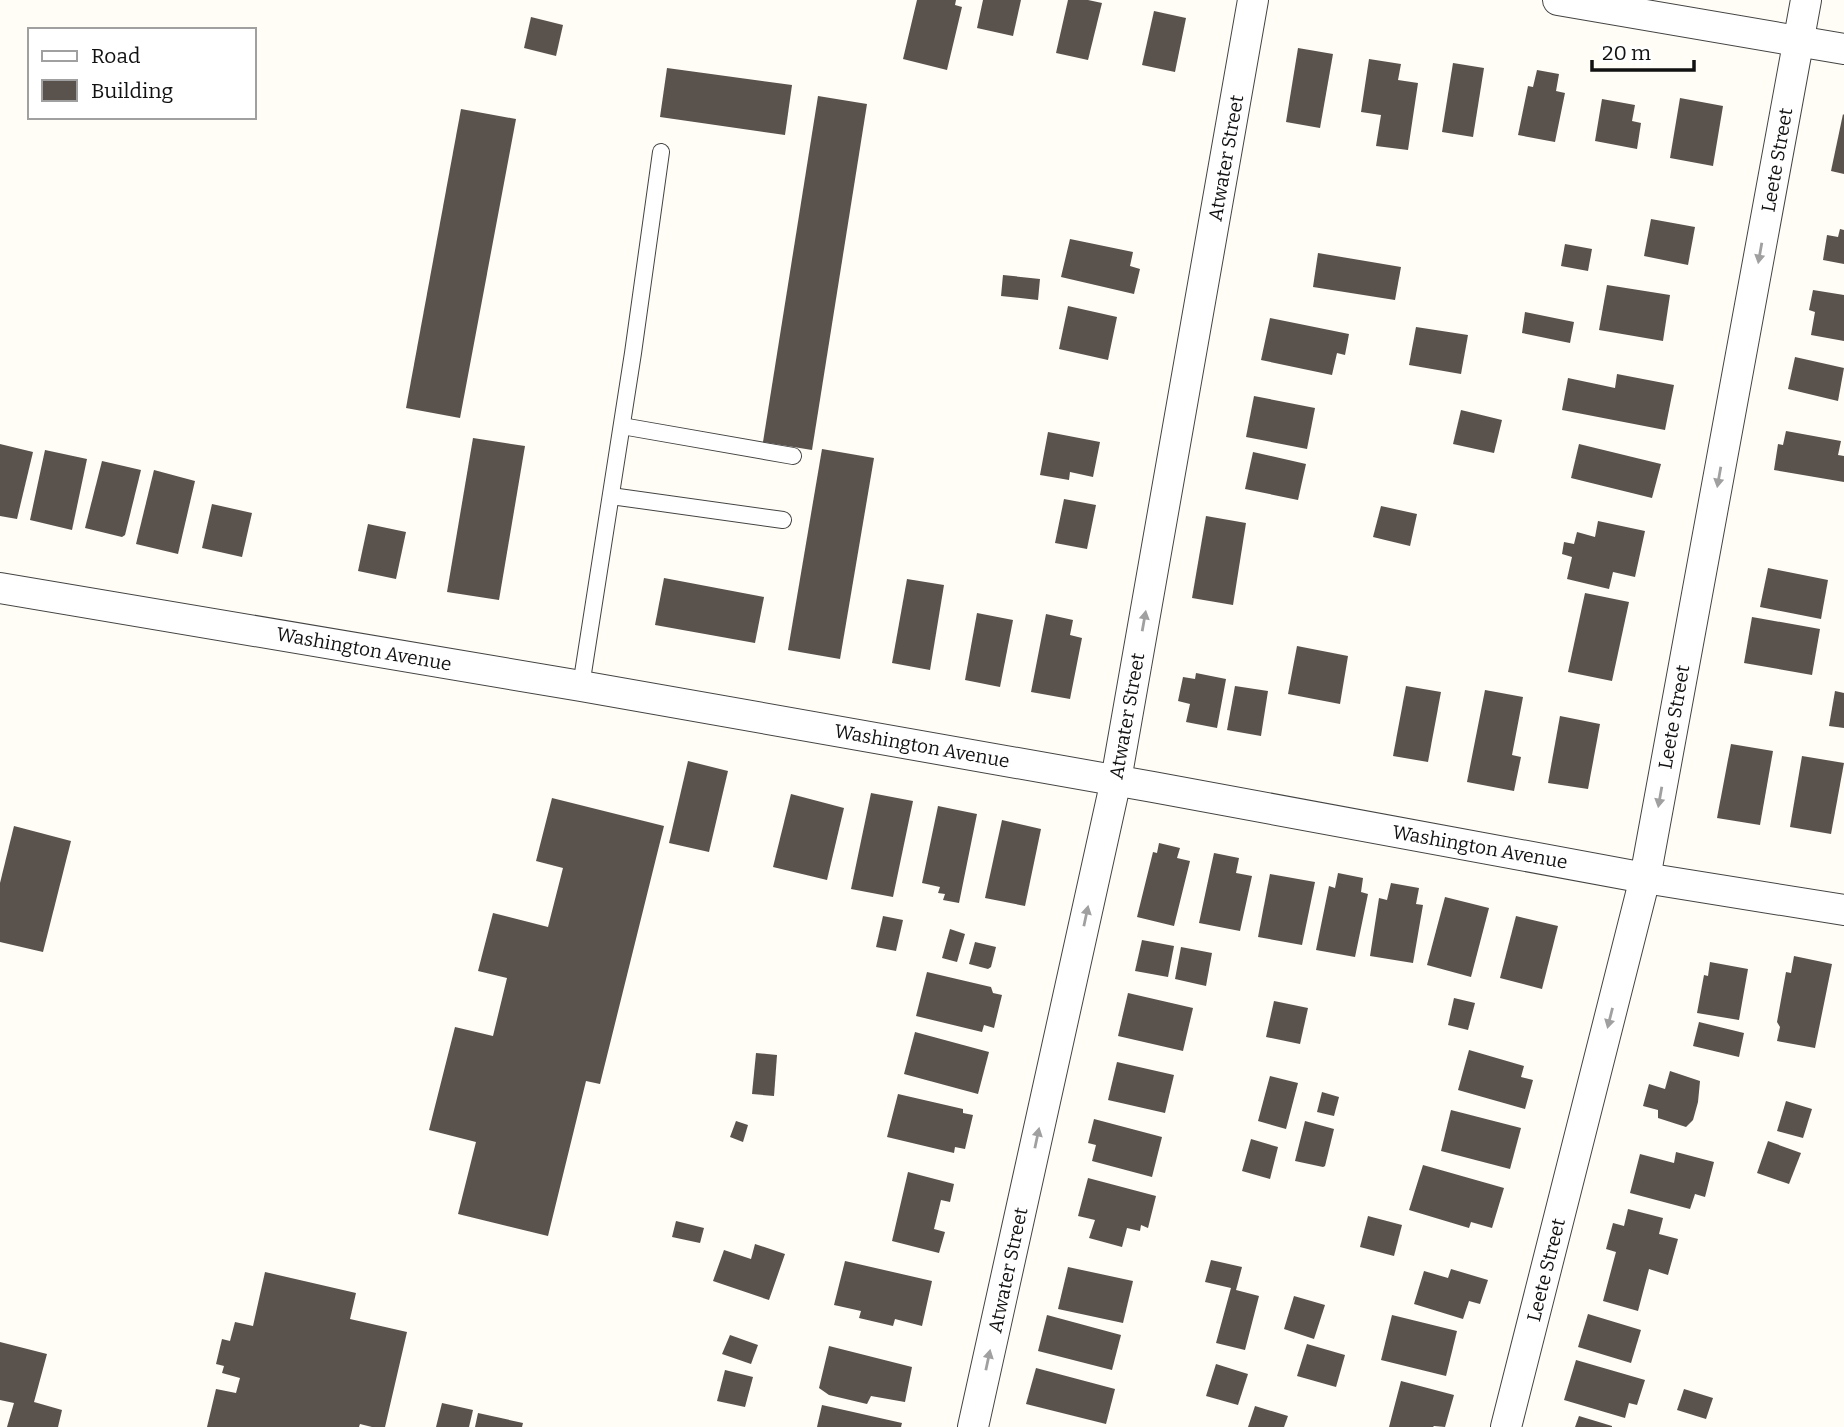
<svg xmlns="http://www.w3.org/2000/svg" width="1844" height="1427" font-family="Bitter,serif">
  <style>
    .building { fill: #5a524d }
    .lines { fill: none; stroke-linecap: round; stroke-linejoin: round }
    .service-casing { stroke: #444; stroke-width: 18 }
    .minor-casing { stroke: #444; stroke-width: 32 }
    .service { stroke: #fff; stroke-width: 16 }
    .minor { stroke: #fff; stroke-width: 30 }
    .oneway { fill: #a0a0a0 }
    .labels { text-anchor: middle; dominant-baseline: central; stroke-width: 7; stroke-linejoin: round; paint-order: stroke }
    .street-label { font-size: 19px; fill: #111; stroke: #fff }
  </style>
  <rect width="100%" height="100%" fill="#fffdf5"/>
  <g class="building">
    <polygon points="917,0 956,0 955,5 962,7 947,70 903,59"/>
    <polygon points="983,0 1021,0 1013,36 977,28"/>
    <polygon points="1068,0 1088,0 1102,3 1088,60 1056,53"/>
    <polygon points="1154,11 1186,18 1175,72 1142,65"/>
    <polygon points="531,17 563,25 556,56 524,48"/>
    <polygon points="1298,48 1333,54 1320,128 1286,122"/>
    <polygon points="1369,59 1401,64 1398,80 1418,83 1408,150 1376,146 1381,115 1361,112"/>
    <polygon points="1453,63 1484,68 1473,137 1442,132"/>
    <polygon points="667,68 792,85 785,135 660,117"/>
    <polygon points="1537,70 1559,74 1556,91 1565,93 1555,142 1518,135 1528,86 1533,87"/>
    <polygon points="818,96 867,104 812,450 763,442"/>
    <polygon points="1680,98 1723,106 1713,166 1670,158"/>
    <polygon points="1602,99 1635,105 1632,121 1641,123 1637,149 1595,141"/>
    <polygon points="461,109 516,119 460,418 406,408"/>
    <polygon points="1843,114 1844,115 1844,174 1831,171"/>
    <polygon points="1651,219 1695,227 1688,265 1644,256"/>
    <polygon points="1840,229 1844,230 1844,264 1823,260 1827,235 1838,237"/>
    <polygon points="1070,239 1133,252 1130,266 1140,269 1134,294 1061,277"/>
    <polygon points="1565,244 1592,249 1588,271 1561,266"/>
    <polygon points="1318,253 1401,267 1395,300 1313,287"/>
    <polygon points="1003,275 1040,279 1038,300 1001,296"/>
    <polygon points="1607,285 1670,295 1663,341 1599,330"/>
    <polygon points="1813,290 1844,295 1844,341 1811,335 1815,312 1809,310"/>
    <polygon points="1068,306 1117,317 1108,360 1059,349"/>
    <polygon points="1525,312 1574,322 1570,343 1522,333"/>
    <polygon points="1270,318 1349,334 1345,355 1337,353 1332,375 1261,360"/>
    <polygon points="1416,327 1468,335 1461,374 1409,365"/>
    <polygon points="1795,357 1844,368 1838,401 1788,389"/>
    <polygon points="1617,374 1674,385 1665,430 1562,410 1568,378 1615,388"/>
    <polygon points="1254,396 1315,408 1307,449 1246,437"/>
    <polygon points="1461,410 1502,420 1494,453 1453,444"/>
    <polygon points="1786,431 1841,441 1838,455 1844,456 1844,482 1774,470 1778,444 1783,445"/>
    <polygon points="1048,432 1100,442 1093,477 1070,472 1069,480 1040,475"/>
    <polygon points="473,438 525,446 499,600 447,592"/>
    <polygon points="0,444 33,452 17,519 0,516"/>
    <polygon points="1579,444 1661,464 1652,498 1571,478"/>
    <polygon points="822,449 874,458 840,659 788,650"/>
    <polygon points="45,450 87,459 72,530 30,520"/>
    <polygon points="1253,452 1306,464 1298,500 1245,489"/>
    <polygon points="102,461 141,470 125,535 122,537 85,528"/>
    <polygon points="154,470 195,481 178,554 136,544"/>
    <polygon points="1064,499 1096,505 1087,549 1055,543"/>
    <polygon points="212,504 252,513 242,557 202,548"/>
    <polygon points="1381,506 1417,514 1410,546 1373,537"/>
    <polygon points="1206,516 1246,523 1233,605 1192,598"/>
    <polygon points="1598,521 1645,531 1635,577 1613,572 1609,589 1567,579 1572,557 1562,554 1564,542 1574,544 1577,532 1595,537"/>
    <polygon points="368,524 406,532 396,579 358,571"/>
    <polygon points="1768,568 1828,580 1821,619 1760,607"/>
    <polygon points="664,578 764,597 755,643 655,625"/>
    <polygon points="907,579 944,585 930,670 892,663"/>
    <polygon points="1585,593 1629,602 1612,681 1568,672"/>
    <polygon points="977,613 1013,620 1000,687 965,680"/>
    <polygon points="1046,614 1073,620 1070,635 1082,638 1070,699 1031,692"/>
    <polygon points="1752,617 1820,629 1812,675 1744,663"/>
    <polygon points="1297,646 1348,656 1340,704 1288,694"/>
    <polygon points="1196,673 1226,679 1217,728 1186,722 1190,704 1178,701 1183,677 1195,679"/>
    <polygon points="1235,686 1268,691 1261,736 1227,730"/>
    <polygon points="1406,686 1441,692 1428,762 1393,756"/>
    <polygon points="1485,690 1523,697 1512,755 1521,757 1514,791 1467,782"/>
    <polygon points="1835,691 1844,693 1844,728 1829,726"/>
    <polygon points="1560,716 1600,724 1588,789 1548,783"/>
    <polygon points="1731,744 1773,751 1760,825 1717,818"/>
    <polygon points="1802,756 1844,763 1831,834 1790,827"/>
    <polygon points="688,761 728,771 709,852 669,843"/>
    <polygon points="871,793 913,801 893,897 851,889"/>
    <polygon points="791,794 844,808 827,880 773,867"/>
    <polygon points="552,798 664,826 600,1084 586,1081 548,1236 458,1214 476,1142 429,1130 455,1027 493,1036 507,978 478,971 493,913 548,927 563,868 536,861"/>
    <polygon points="938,806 977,814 959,903 943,900 945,894 938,893 940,887 922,883"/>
    <polygon points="1002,820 1041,829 1025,906 985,898"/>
    <polygon points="14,826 71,841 43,952 0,942 0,883"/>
    <polygon points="1159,843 1180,848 1177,858 1190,861 1174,926 1137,917 1153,852 1157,853"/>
    <polygon points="1214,853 1239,858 1236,873 1252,876 1240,931 1199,923"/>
    <polygon points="1338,873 1363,878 1361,892 1368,894 1355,957 1316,950 1329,886 1335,888"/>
    <polygon points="1270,874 1315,882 1302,945 1258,937"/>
    <polygon points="1391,883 1419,888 1416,904 1423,905 1413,963 1370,956 1379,898 1387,900"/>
    <polygon points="1445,897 1489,908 1471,977 1427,965"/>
    <polygon points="883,916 903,920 896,951 876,947"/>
    <polygon points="1516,916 1558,926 1542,989 1500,978"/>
    <polygon points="950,929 965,934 957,962 942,958"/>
    <polygon points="1142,940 1174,946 1168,977 1135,971"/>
    <polygon points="975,942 996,947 991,967 988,969 969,964"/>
    <polygon points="1181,947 1212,953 1206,986 1175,979"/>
    <polygon points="1794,956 1832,964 1815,1048 1777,1041 1780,1027 1777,1022 1786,972 1791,973"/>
    <polygon points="1710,962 1748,969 1739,1020 1697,1013 1704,975 1708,976"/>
    <polygon points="927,972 991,987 993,993 1002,995 994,1028 984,1025 982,1032 916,1016"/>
    <polygon points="1128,993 1193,1008 1183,1051 1118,1036"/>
    <polygon points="1454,998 1475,1003 1468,1030 1448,1025"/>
    <polygon points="1274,1001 1308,1008 1300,1044 1266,1037"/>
    <polygon points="1699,1022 1744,1033 1739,1057 1693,1046"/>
    <polygon points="915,1032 989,1052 978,1094 904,1074"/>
    <polygon points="1469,1050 1524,1066 1521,1077 1533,1080 1525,1109 1458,1090"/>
    <polygon points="756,1053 777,1055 774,1096 752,1094"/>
    <polygon points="1117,1062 1174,1075 1165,1113 1108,1100"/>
    <polygon points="1670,1071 1700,1081 1698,1102 1693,1120 1686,1127 1658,1118 1658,1110 1643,1106 1649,1084 1665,1089"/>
    <polygon points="1270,1076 1298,1083 1286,1129 1258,1121"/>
    <polygon points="1322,1092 1339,1097 1334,1116 1317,1112"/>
    <polygon points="898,1094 963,1109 963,1113 973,1115 965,1149 955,1147 954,1153 887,1137"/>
    <polygon points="1786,1101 1812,1109 1803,1138 1777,1131"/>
    <polygon points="1451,1110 1521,1128 1510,1169 1441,1151"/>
    <polygon points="1094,1119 1162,1137 1152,1177 1092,1161 1096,1145 1088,1143"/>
    <polygon points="736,1121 748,1125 743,1142 730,1137"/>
    <polygon points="1305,1121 1334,1129 1325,1166 1323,1167 1295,1161"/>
    <polygon points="1251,1139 1278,1147 1270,1179 1242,1171"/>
    <polygon points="1768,1141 1801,1153 1789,1184 1757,1173"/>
    <polygon points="1676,1152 1714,1162 1705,1197 1695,1194 1690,1209 1630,1193 1640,1154 1674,1163"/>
    <polygon points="1423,1165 1504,1188 1492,1228 1471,1222 1469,1228 1409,1210"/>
    <polygon points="908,1172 954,1184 950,1202 941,1200 934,1229 945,1232 939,1253 892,1241"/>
    <polygon points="1088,1178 1156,1196 1148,1228 1141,1225 1140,1231 1127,1228 1122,1247 1089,1238 1095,1220 1078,1216"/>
    <polygon points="1628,1209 1663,1218 1659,1234 1678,1239 1668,1275 1649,1269 1638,1311 1603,1301 1616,1252 1606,1249 1613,1223 1624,1226"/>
    <polygon points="1368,1216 1402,1225 1394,1256 1360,1247"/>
    <polygon points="676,1221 704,1228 700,1243 672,1237"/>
    <polygon points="755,1244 785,1254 769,1300 713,1281 724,1250 751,1259"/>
    <polygon points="1211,1260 1242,1267 1236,1290 1259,1296 1245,1350 1216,1343 1231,1288 1205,1282"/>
    <polygon points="845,1261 932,1281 922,1326 895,1319 893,1326 859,1318 861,1311 834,1305"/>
    <polygon points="1068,1267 1133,1281 1123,1323 1058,1309"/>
    <polygon points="1451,1269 1488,1280 1480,1304 1469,1301 1463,1319 1414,1304 1424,1271 1448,1278"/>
    <polygon points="265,1272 356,1293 350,1319 407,1332 385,1427 372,1427 360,1424 359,1427 207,1427 216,1389 236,1393 240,1378 222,1373 224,1366 216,1364 222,1339 230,1341 235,1322 253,1326"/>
    <polygon points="1294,1296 1325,1305 1314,1339 1284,1329"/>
    <polygon points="1588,1314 1641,1330 1631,1363 1578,1347"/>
    <polygon points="1047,1315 1121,1335 1112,1370 1038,1351"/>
    <polygon points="1392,1315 1457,1331 1446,1376 1381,1360"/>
    <polygon points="730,1335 758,1345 751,1364 722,1354"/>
    <polygon points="0,1342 47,1354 34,1402 62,1410 58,1427 7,1427 14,1403 0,1400"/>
    <polygon points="1307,1344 1345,1355 1336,1387 1297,1376"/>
    <polygon points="829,1346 912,1367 905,1402 871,1396 867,1404 829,1395 819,1388"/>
    <polygon points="1576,1360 1645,1380 1637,1405 1629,1403 1625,1418 1564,1400"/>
    <polygon points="1216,1364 1248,1374 1238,1405 1206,1396"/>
    <polygon points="1036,1368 1115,1389 1106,1424 1026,1404"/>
    <polygon points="725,1370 753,1377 745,1407 717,1401"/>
    <polygon points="1401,1381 1454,1395 1445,1427 1434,1426 1433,1427 1389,1427"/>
    <polygon points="1684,1389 1713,1398 1706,1419 1677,1410"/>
    <polygon points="442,1403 473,1410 469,1427 436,1427"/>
    <polygon points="822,1405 902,1423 901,1427 817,1427"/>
    <polygon points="1255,1406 1288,1416 1284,1427 1248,1427"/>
    <polygon points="478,1413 523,1423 522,1427 475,1427"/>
    <polygon points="1579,1416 1612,1426 1612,1427 1575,1427"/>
  </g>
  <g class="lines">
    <g class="service-casing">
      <g id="service">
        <polyline points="622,426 793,456"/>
        <polyline points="611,496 783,520"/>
        <polyline points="581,686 633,353 661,152"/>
      </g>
    </g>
    <g class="minor-casing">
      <g id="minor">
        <polyline points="1558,0 1844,49"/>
        <polyline points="0,588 581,686 1153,787 1645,878 1844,910"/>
        <polyline points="973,1427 1116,780 1253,0"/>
        <polyline points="1506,1427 1645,878 1806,0"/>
      </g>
    </g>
    <use href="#service" class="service"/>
    <use href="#minor" class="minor"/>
  </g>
  <defs><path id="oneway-solid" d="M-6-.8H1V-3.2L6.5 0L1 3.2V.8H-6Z" transform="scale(1.75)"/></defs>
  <g class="oneway">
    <use href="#oneway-solid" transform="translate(1760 253) rotate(100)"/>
    <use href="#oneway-solid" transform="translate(1719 477) rotate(100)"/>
    <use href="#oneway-solid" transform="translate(1144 621) rotate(-80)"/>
    <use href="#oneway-solid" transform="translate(1660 797) rotate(100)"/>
    <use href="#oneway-solid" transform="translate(1086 916) rotate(-78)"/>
    <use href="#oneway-solid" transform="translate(1610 1018) rotate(104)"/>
    <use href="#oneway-solid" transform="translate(1037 1138) rotate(-78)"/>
    <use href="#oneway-solid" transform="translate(988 1360) rotate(-78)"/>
  </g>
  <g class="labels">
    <g class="street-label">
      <text transform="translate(1226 158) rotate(-80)">Atwater Street</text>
      <text transform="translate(1777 160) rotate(-80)">Leete Street</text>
      <text transform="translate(364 649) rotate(10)">Washington Avenue</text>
      <text transform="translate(1127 716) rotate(-80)">Atwater Street</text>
      <text transform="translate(1674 717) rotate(-80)">Leete Street</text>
      <text transform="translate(922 746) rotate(10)">Washington Avenue</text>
      <text transform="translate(1480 847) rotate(10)">Washington Avenue</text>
      <text transform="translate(1008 1270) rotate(-78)">Atwater Street</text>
      <text transform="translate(1546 1270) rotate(-76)">Leete Street</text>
    </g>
  </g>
  <rect x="28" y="28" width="228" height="91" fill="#ffffff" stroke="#a0a0a0" stroke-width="2"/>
  <rect x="42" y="51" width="35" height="10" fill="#ffffff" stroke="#a0a0a0" stroke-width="2"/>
  <text x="91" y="63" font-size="21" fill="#111111">Road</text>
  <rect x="42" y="80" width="35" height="21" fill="#5a524d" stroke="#a0a0a0" stroke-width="2"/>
  <text x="91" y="98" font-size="21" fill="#111111">Building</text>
  <path d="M1592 60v10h102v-10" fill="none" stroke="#111111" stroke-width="3.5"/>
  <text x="1602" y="60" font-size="21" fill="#111111" stroke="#ffffff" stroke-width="5" paint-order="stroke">20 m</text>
</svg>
